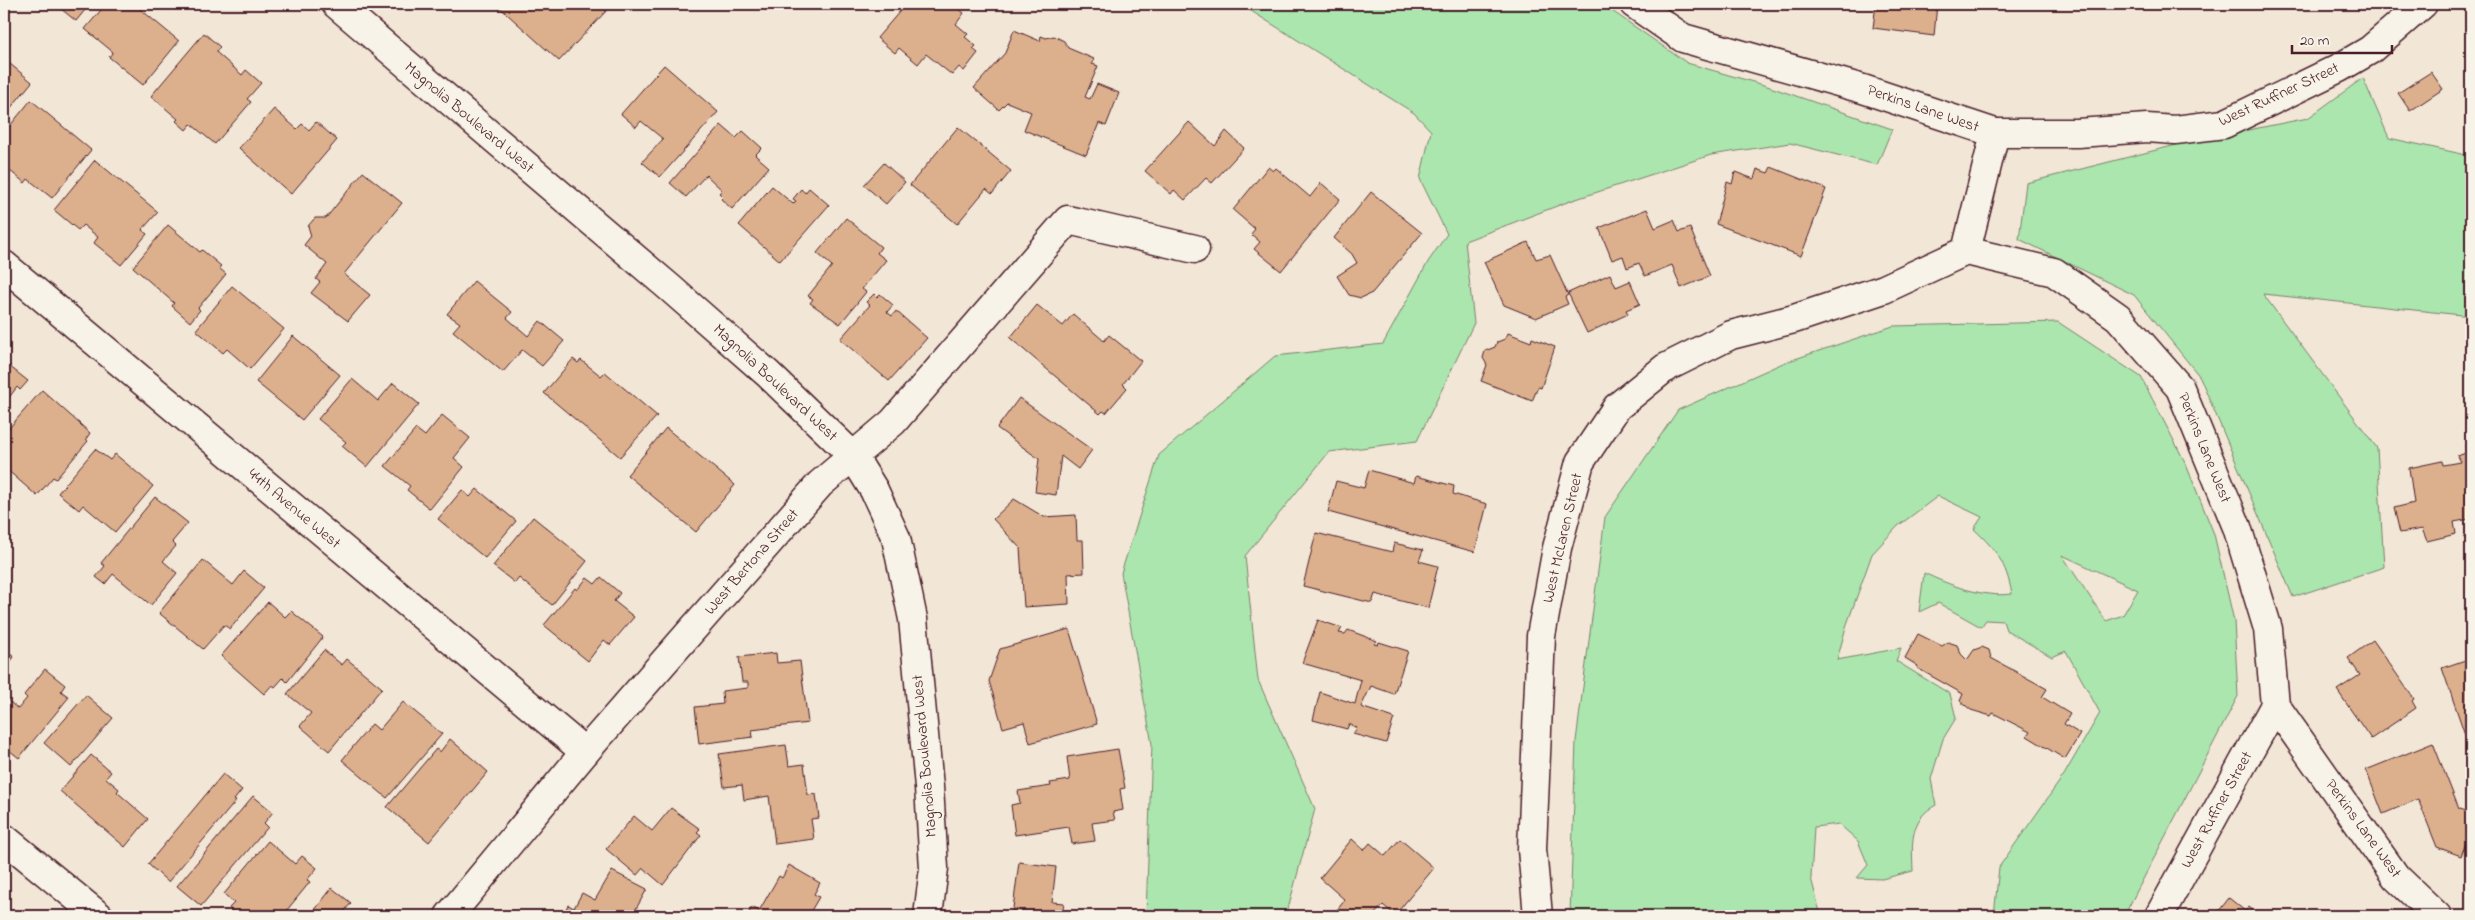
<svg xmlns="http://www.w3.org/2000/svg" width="2475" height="920" font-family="'Indie Flower',sans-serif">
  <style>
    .green { fill: #aae6ad; stroke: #7a826c; fill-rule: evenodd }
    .building { fill: #dcb08d; stroke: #4a1f2b }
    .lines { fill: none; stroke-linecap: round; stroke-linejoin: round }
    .minor-casing { stroke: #4a1f2b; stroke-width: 31 }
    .minor { stroke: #f7f3e8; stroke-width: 28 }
    .labels { text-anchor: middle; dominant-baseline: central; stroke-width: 4.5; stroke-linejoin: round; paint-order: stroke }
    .street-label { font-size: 16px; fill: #4a1f2b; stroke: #f7f3e8 }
  </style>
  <rect width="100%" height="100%" fill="#f2e6d6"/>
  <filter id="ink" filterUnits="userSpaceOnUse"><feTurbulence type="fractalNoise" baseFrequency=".02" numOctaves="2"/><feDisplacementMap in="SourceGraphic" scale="10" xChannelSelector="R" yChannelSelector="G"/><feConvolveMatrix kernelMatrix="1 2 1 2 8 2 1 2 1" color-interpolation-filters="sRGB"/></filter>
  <g filter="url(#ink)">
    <g class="green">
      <polygon points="1240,4 1602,4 1687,63 1767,86 1892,129 1877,165 1790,143 1711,155 1570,201 1465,241 1474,323 1417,441 1329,452 1245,556 1258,680 1315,809 1286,916 1146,916 1152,744 1121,573 1159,455 1275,356 1383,344 1428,262 1447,234 1420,179 1431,131 1414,113"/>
      <polygon points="2363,78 2389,138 2471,156 2471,316 2263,294 2377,448 2384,567 2293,597 2200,377 2134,295 2019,239 2026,183 2184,143 2308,118"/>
      <path d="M2058 322 2141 377 2185 462 2214 534 2234 621 2238 696 2124 916H1994L1999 867 2064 775 2100 713 2066 651 2052 657 2006 630 2003 621 1986 620 1981 627 1938 603 1919 612 1924 573C1949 585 1983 598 2012 594 2006 563 1997 551 1974 529L1982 517 1938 496 1898 526 1872 554 1846 627 1837 660 1901 648 1896 661 1950 694 1956 718 1943 739 1931 779 1936 805C1909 819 1912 844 1913 871L1882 879 1857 878 1868 865 1858 841 1839 824 1814 827 1811 878 1821 916H1570L1576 741 1605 517 1678 410 1783 363 1893 326ZM2062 555 2138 590 2123 615 2106 621Z"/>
    </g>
    <g class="building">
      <polygon points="55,4 90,4 76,21"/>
      <polygon points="106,4 134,4 179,41 143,85 109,57 113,52 85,29"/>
      <polygon points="496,4 568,4 572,7 575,4 602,4 608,9 559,61"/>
      <polygon points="906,4 953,4 964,13 956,24 968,34 965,37 976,46 973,49 978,53 964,71 959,67 952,75 926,54 918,64 899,48 895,53 877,38"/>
      <polygon points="1876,4 1937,4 1934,36 1873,28"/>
      <polygon points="1014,30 1040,41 1041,36 1046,38 1054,36 1064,41 1068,48 1094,59 1092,64 1098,66 1085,97 1090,99 1097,84 1119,93 1106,126 1099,123 1086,155 1024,130 1031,112 1007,102 999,110 974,88 1005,53"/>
      <polygon points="204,33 220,47 216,52 242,75 246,70 261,83 247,99 251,102 215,144 191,124 186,130 176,121 178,119 151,96"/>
      <polygon points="4,59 32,82 4,116"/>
      <polygon points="664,65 718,112 660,177 642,162 663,139 641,121 636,127 621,114"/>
      <polygon points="2431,72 2443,89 2410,111 2398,93"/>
      <polygon points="31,100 91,150 52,198 28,179 25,183 4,166 4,133"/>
      <polygon points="2469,108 2471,108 2471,138 2468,138"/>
      <polygon points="274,109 297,129 302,124 309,130 316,122 337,140 291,194 239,148"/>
      <polygon points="1189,122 1215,146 1226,131 1244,148 1212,183 1206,178 1185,200 1174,190 1171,194 1145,171"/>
      <polygon points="721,125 736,138 743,131 762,148 755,155 769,167 732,209 721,199 723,197 719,193 722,190 706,175 686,197 670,183"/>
      <polygon points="958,127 1011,171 992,194 986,189 957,224 910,185"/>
      <polygon points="95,160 158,212 142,230 147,234 121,265 94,243 98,237 83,225 78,230 54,210"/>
      <polygon points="884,163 905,182 886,204 864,185"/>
      <polygon points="1268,167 1273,171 1276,168 1310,197 1321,183 1340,199 1281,271 1254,249 1260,242 1251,234 1255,229 1233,210"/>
      <polygon points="1771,167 1826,189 1801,256 1716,224 1727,182 1732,184 1735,172 1754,179 1757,169 1768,173"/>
      <polygon points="363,172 402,203 344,274 370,295 348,321 311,293 320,282 316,279 327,264 304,245 311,236 308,226 315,218 326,218"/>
      <polygon points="772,186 793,204 796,201 793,199 801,189 805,193 809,188 829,205 780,261 739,225"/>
      <polygon points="1371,192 1422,233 1372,293 1361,298 1349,295 1337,276 1357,263 1352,254 1334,238"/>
      <polygon points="1647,209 1655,228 1674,220 1679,232 1690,228 1710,276 1681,288 1672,265 1645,276 1639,263 1627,268 1623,256 1612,260 1599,228"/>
      <polygon points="846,218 881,247 877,253 886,260 862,289 866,292 840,324 810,303 813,299 808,296 832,266 817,253"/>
      <polygon points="168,225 200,252 202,250 221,266 219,268 226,274 198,308 200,310 190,322 172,306 174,303 133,267"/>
      <polygon points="1528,242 1536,259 1550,255 1568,295 1565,297 1568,304 1536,318 1504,305 1484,262"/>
      <polygon points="1610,274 1616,287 1630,281 1640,304 1626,310 1628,314 1587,333 1568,293"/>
      <polygon points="474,281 512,312 507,318 528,336 540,321 564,341 542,366 522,350 503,372 453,331 460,323 447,314"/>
      <polygon points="232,286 284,329 250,369 227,349 223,353 196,330"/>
      <polygon points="874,294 877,297 880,294 893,305 887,312 892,316 896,311 927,338 889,381 840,339 870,305 866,302"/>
      <polygon points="1037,305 1063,326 1073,314 1104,341 1109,335 1141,361 1123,384 1127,388 1106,413 1103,411 1100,414 1010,338"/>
      <polygon points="1508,333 1531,342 1532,338 1555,347 1541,388 1538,387 1532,401 1481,381 1487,365 1483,358 1485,351 1495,347 1497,342 1505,339"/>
      <polygon points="293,336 340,375 302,420 256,382"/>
      <polygon points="573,359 578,363 581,360 601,376 605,372 657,416 620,457 544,393"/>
      <polygon points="4,362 28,381 20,390 17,387 4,404"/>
      <polygon points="352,379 378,401 393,383 419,404 367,467 342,446 346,442 318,419"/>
      <polygon points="42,390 90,433 86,439 88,441 56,479 53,477 37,496 4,467 4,434"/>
      <polygon points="1019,398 1092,450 1078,469 1061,456 1056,495 1035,492 1039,459 997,428"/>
      <polygon points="442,415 470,438 454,458 464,467 430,509 407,490 410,486 385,466 416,429 425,436"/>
      <polygon points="666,428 735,485 696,532 627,475"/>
      <polygon points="2471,444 2470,519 2454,522 2456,534 2427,541 2422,529 2400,533 2394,508 2414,503 2409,468 2442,461 2443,465 2460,462 2457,456 2466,453 2465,445"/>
      <polygon points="95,449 110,460 115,454 153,486 115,532 83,505 79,510 58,493"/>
      <polygon points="1369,470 1414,483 1416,476 1454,486 1453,494 1487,504 1475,552 1328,512 1336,481 1364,488"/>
      <polygon points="477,489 516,521 485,558 438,519 462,490 470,497"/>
      <polygon points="155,497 188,523 172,542 176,546 163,561 177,573 151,605 113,574 105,584 96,577 105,566 101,563"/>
      <polygon points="1014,499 1044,517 1076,515 1077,540 1083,540 1084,573 1068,574 1069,604 1024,607 1020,548 993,519"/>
      <polygon points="533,517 587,561 552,605 519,578 515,583 493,566"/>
      <polygon points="1316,533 1392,552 1394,543 1423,550 1419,561 1438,566 1428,608 1375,594 1372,603 1303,586"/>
      <polygon points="203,560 233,585 244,571 264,588 230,629 224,625 203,649 159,613"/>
      <polygon points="601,577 620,593 614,601 634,617 610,645 604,640 588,661 544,625 575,588 577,590 587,578 595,584"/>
      <polygon points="268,602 285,617 291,611 323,637 287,682 283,678 275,687 272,685 264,694 221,656"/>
      <polygon points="1318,620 1342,628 1339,633 1345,634 1348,630 1377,641 1374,644 1378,645 1379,642 1408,651 1394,694 1371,686 1361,707 1394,718 1386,743 1353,734 1357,728 1349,724 1347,729 1313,720 1320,692 1355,704 1361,680 1302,663"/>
      <polygon points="1069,629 1097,724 1030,743 1024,722 1003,728 989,681 1000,649"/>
      <polygon points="1918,634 1942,646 1948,642 1957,645 1961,654 1967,660 1974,650 1982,647 1989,650 1991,658 2047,689 2042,697 2070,714 2064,724 2080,734 2065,759 2027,736 2030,732 1993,713 1991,716 1971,710 1960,701 1963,694 1917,668 1918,666 1905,658"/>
      <polygon points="2373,640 2414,699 2412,701 2416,708 2371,739 2337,690 2360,675 2348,658"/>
      <polygon points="4,649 14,657 4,670"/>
      <polygon points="324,650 342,665 347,659 382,688 329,751 300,726 311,713 287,694"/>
      <polygon points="776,653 777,663 800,661 808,723 752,730 753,737 699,744 695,707 723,704 722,691 748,688 748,682 742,682 739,657"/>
      <polygon points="2471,658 2471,752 2442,668"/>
      <polygon points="45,669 65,685 61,691 69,697 19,758 4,746 4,697 18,709 27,698 24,695"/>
      <polygon points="86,695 113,718 71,767 44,743"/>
      <polygon points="403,702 442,734 387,798 342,760 372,724 379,730"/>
      <polygon points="450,739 488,772 429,842 387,807 436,749 440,752"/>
      <polygon points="2433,743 2459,809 2471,813 2471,830 2461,856 2437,847 2418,799 2383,814 2366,770"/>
      <polygon points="786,745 789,766 804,764 808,795 816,794 819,818 811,819 814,839 775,844 769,796 744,800 742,785 724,787 719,754"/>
      <polygon points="1118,749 1125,788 1120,789 1123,810 1113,812 1115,820 1092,823 1095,841 1072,844 1069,827 1015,835 1011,805 1020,803 1018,791 1051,786 1050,783 1070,780 1067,757"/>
      <polygon points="91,755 111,772 106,778 119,789 117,792 148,819 125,847 60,791"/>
      <polygon points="223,774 242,790 234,800 236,801 168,882 148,864"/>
      <polygon points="253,796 273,812 264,823 268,827 201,906 177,886"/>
      <polygon points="671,808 700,829 697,832 701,835 663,885 643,868 637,875 606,849 634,816 652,831"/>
      <polygon points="1352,839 1364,850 1370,843 1385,856 1400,839 1434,868 1395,915 1383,905 1373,916 1332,916 1345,900 1320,878"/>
      <polygon points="268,841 295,864 302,856 317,868 307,880 310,882 282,916 238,916 229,908 234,903 224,894"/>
      <polygon points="1019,862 1056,867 1052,902 1064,903 1062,915 1068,916 1012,916"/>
      <polygon points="789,865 820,883 814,894 819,897 808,916 747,916 752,907 759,911 779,876 782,878"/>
      <polygon points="612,871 647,889 632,916 562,916 568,905 574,908 582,893 595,900"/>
      <polygon points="332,888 351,903 342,914 345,916 310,916"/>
      <polygon points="2229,898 2245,911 2249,907 2260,916 2215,916"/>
    </g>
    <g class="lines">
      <g class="minor-casing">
        <g id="minor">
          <polyline points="336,4 670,288 768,374 853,456 874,490 896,538 913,619 929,787 934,868 928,916"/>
          <polyline points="1634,4 1683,38 1863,89 1995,133 1966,251"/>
          <polyline points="1995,133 2078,133 2147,128 2175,130 2224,124 2339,68 2370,50 2423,4"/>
          <polyline points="1966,251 2054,272 2118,317 2180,388 2237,527 2268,629 2275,705 2396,877 2437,916"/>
          <polyline points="4,265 585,752"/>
          <polyline points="4,838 99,916"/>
          <polyline points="449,916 585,752 820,484 893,422 1068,220 1195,249"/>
          <polyline points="1538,916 1532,849 1541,636 1557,548 1580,462 1617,407 1665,368 1731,335 1794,319 1884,289 1966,251"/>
          <polyline points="2159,916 2275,705"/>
        </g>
      </g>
      <use href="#minor" class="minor"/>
    </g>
  </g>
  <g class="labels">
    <g class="street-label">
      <text transform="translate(2279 95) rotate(-25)">West Ruffner Street</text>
      <text transform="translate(1923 109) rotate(19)">Perkins Lane West</text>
      <text transform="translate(469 118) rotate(40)">Magnolia Boulevard West</text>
      <text transform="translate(775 383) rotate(43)">Magnolia Boulevard West</text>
      <text transform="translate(2204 448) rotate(68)">Perkins Lane West</text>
      <text transform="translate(294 509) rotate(40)">44th Avenue West</text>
      <text transform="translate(1563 538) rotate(-77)">West McLaren Street</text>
      <text transform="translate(752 562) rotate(-49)">West Bertona Street</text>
      <text transform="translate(925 756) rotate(-95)">Magnolia Boulevard West</text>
      <text transform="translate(2217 810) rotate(-61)">West Ruffner Street</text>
      <text transform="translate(2363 829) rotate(54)">Perkins Lane West</text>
    </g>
  </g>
  <rect width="2475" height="920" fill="none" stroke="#f7f3e8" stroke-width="20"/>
  <rect x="10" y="10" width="2455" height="900" fill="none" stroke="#4a1f2b" stroke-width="2" filter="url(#ink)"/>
  <path d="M2292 45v8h100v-8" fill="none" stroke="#4a1f2b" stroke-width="2.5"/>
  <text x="2300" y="45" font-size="15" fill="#4a1f2b" stroke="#f7f3e8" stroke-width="4" paint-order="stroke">20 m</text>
</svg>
